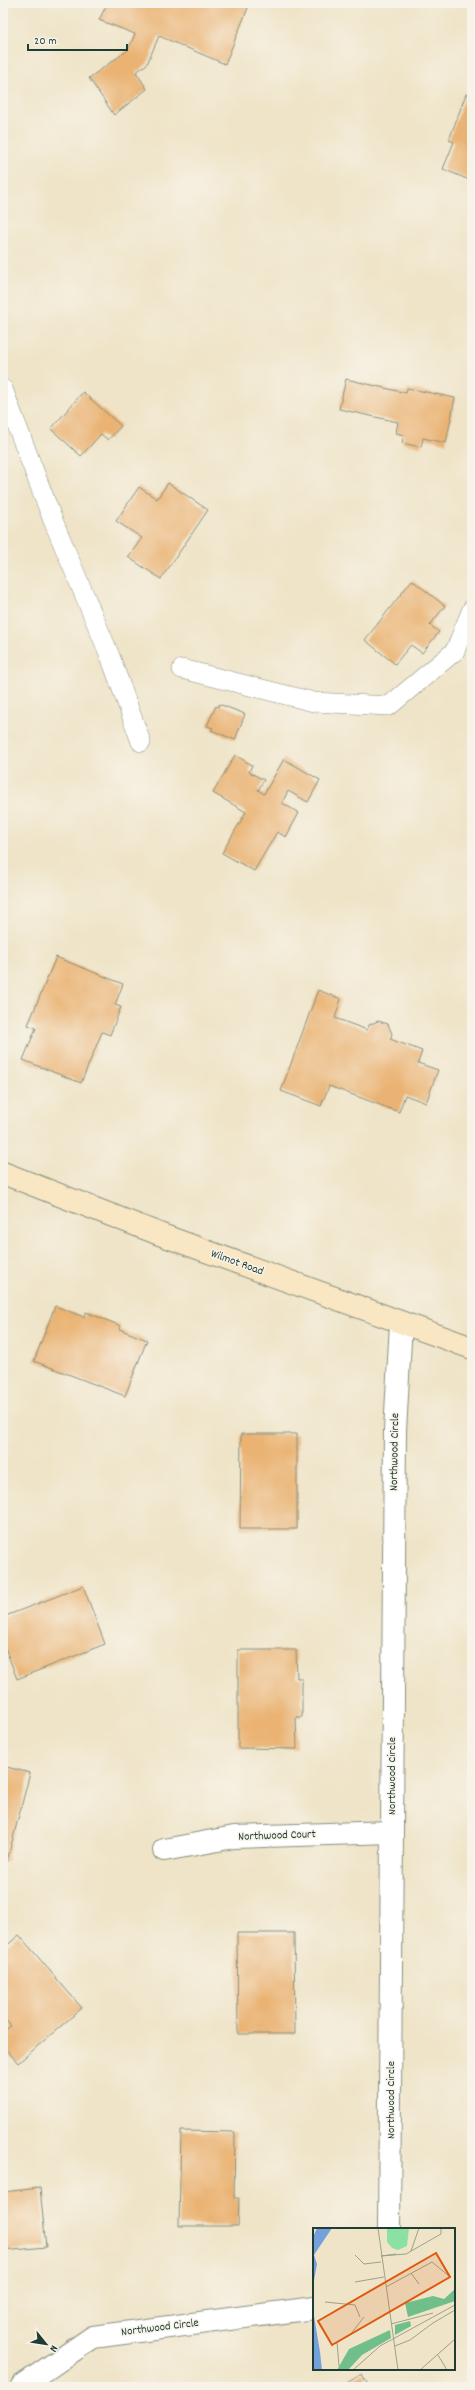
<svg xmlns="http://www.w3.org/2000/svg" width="475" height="2390" font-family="Dekko,sans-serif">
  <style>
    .building { fill: #eab373 }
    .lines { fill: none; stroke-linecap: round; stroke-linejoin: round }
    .lane-casing { stroke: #87907e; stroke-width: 20 }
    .street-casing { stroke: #87907e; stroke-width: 24 }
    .secondary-casing { stroke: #87907e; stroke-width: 24 }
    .lane { stroke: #fff; stroke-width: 19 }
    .street { stroke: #fff; stroke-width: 22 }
    .secondary { stroke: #f9e7c3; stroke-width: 22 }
    .labels { text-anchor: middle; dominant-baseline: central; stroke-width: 3; stroke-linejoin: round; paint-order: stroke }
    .street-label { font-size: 12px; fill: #1f3d34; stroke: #f7f3e8 }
    .inset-road { fill: none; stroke: #9ca18d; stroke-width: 1 }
    .view { fill: #de580e; fill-opacity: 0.15; stroke: #de580e; stroke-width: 2 }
    .inset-edge { fill: none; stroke: #1f3d34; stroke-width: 2 }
  </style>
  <rect width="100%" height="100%" fill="#f7f3e8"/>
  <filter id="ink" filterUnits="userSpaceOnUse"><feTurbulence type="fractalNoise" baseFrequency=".025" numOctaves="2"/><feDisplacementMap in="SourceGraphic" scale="8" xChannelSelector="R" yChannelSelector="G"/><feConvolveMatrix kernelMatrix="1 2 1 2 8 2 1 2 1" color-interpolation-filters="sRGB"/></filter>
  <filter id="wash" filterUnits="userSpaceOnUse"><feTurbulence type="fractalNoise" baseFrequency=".012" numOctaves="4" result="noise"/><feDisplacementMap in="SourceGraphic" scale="16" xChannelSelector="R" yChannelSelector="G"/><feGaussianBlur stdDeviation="0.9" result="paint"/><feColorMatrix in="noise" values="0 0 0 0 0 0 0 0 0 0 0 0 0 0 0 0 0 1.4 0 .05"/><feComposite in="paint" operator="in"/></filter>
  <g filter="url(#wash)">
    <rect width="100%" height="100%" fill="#efe4c8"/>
    <g id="blocks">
      <g class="building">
        <polygon points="99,3 250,3 225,64 159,36 147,64 136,72 147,89 114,115 89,78 128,50 135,34 99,20 106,6"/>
        <polygon points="466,94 472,96 472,181 443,169 454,142 449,140"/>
        <polygon points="346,379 406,393 407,388 455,398 446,443 423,438 421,447 402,443 404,435 396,433 398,422 339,409"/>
        <polygon points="83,392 121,426 108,440 101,434 81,456 51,429"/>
        <polygon points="168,483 208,510 161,579 128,557 142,538 116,521 139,487 157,499"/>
        <polygon points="412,580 445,606 430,625 439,632 422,653 411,645 395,664 365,640"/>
        <polygon points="219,704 245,714 235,740 211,730 213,728 207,726 216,706 218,707"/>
        <polygon points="235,755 252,765 249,772 264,780 258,790 264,794 284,759 320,780 308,802 288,791 282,803 299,813 286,837 277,832 254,871 222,853 246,812 213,793"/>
        <polygon points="56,957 123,984 115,1005 121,1007 110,1035 102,1032 81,1083 23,1060 36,1028 28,1025"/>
        <polygon points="318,990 341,999 335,1018 367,1030 369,1025 378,1021 388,1024 392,1034 390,1039 422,1051 418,1063 438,1070 426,1103 405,1095 399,1112 329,1086 321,1106 281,1091"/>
        <polygon points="55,1306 84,1317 86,1312 121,1326 119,1329 147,1340 125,1396 34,1361"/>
        <polygon points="241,1434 297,1434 297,1529 240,1529"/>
        <polygon points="83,1586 105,1644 17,1679 3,1642 3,1617"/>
        <polygon points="238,1650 296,1650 297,1678 302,1678 302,1717 296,1717 297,1749 238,1748"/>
        <polygon points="3,1766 30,1773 7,1861 3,1860"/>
        <polygon points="237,1933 294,1933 295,2034 238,2034"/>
        <polygon points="19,1935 82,2008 18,2063 3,2046 3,2032 11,2026 3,2017 3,1949"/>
        <polygon points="181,2131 235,2132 234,2198 239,2198 238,2226 179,2226"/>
        <polygon points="40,2188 46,2247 3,2251 3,2192"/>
        <polygon points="362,2374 369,2387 340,2387"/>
      </g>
    </g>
  </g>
  <g filter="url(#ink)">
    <use href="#blocks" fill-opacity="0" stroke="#87907e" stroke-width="1"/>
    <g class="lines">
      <g class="lane-casing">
        <g id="lane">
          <polyline points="3,389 52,518 110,656 141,742"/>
          <polyline points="182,669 314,702 389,706 455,651 472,609"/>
        </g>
      </g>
      <g class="street-casing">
        <g id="street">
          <polyline points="164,1850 234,1837 392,1832"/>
          <polyline points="389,2229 395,1431 401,1323"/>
          <polyline points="22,2386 93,2337 314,2308"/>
        </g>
      </g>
      <g class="secondary-casing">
        <polyline id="secondary" points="3,1173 162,1235 472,1348"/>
      </g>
      <use href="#lane" class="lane"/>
      <use href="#street" class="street"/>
      <use href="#secondary" class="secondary"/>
    </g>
  </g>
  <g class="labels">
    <g class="street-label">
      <text transform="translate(237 1263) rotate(20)">Wilmot Road</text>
      <text transform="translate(395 1452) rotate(-89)">Northwood Circle</text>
      <text transform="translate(392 1776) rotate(-90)">Northwood Circle</text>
      <text transform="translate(277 1836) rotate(-2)">Northwood Court</text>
      <text transform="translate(391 2100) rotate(-90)">Northwood Circle</text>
      <text transform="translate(160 2328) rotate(-7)">Northwood Circle</text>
    </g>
  </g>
  <g transform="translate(313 2228)">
    <rect width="142" height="142" fill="#efe4c8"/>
    <path d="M74 0H96L94 18 85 22 79 20 74 14Z" fill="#8be1a4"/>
    <path d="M142 61V73L95 89 92 75 120 68 131 71ZM97 93 98 98 82 107V97ZM77 102 78 110 49 127 35 142H24L36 121Z" fill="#70bf8a"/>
    <path d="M4 0H19L1 27 4 36 0 58V9ZM0 82 7 124 9 142H0Z" fill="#73a1db"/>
    <path class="inset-road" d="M65 0 85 142M98 23 106 0M42 27 51 36 68 34M68 28 93 26 128 6V0M68 28 83 26M98 45 106 56M42 54 71 49M73 59 119 34 136 48M12 74 42 77 47 89M78 96 120 85M82 118 97 112 120 95 142 82M125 127 134 142M26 138 24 114 37 107 51 89M40 142 67 118 142 77M107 142 142 111"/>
    <path class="view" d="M123 25 137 49 19 117 5 93Z"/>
    <rect width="142" height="142" class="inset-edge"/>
  </g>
  <rect width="475" height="2390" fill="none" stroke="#f7f3e8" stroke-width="16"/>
  <g transform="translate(46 2344) rotate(120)" stroke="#f7f3e8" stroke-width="3" paint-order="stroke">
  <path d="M0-3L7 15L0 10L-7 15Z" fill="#1f3d34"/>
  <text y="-6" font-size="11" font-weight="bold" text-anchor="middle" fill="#1f3d34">N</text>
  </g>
  <path d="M28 44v6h99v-6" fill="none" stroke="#1f3d34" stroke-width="2"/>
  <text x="34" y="44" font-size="12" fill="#1f3d34" stroke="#f7f3e8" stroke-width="3" paint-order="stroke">20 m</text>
</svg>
